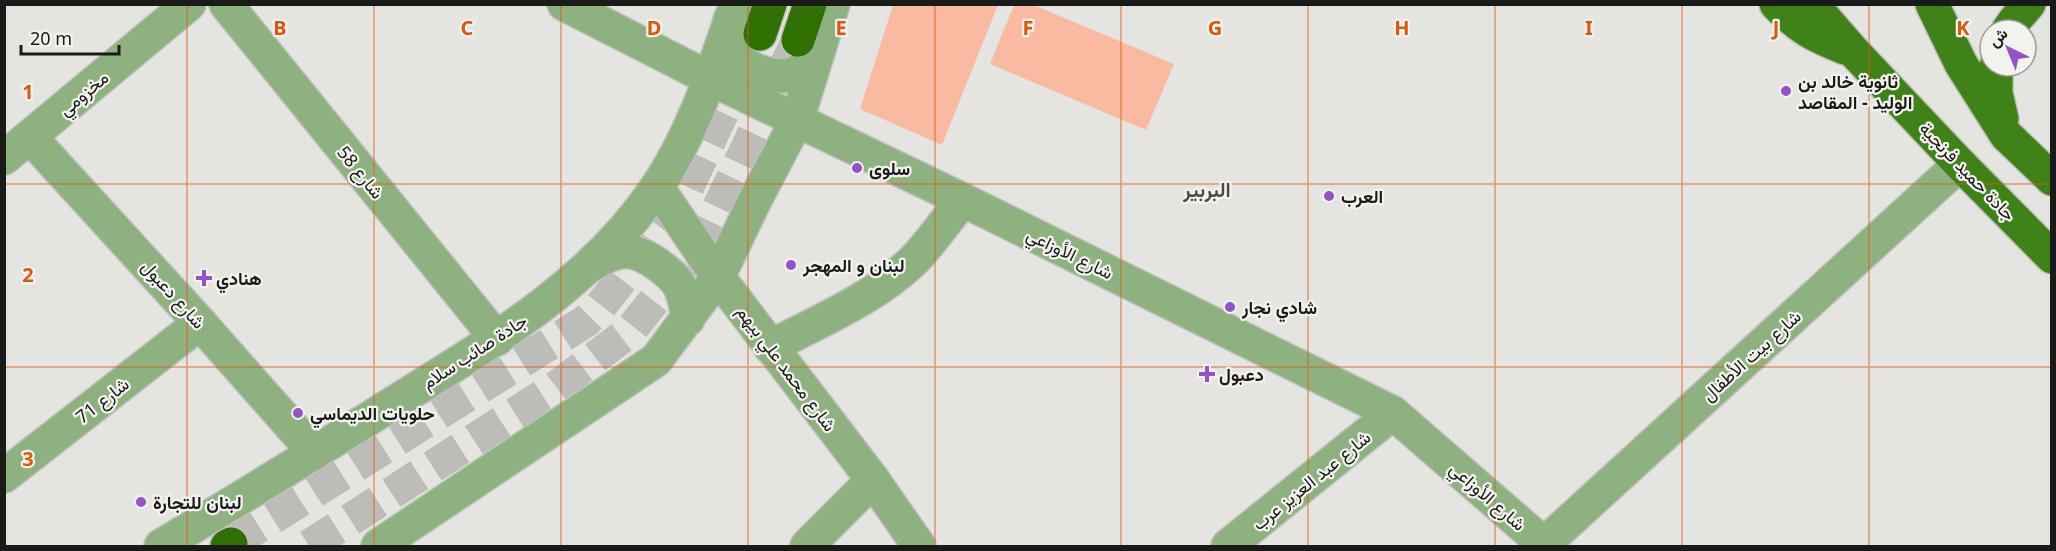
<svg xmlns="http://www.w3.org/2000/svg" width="2056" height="551" font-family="'Noto Sans',Vazirmatn,sans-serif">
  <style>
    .pitch { fill: #fabaa2 }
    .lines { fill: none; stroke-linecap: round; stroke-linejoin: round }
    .highway-tunnel { stroke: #bcbcb9; stroke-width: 33; stroke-dasharray: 33 16; stroke-linecap: butt }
    .minor-casing { stroke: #c0c0bd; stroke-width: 36 }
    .major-casing { stroke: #c0c0bd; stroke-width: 36 }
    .highway-casing { stroke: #c0c0bd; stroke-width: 36 }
    .minor { stroke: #8db17f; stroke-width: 33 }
    .major { stroke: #3f8318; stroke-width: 33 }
    .highway { stroke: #306f02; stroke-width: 33 }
    .grid { fill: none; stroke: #de560d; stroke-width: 1.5; stroke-opacity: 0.55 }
    .poi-dot { fill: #9353c9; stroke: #f2f2ee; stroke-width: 2 }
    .labels { text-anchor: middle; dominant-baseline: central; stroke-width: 4.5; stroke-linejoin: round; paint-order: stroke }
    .poi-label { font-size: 18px; font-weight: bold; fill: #1a1a19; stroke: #f2f2ee; text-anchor: start }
    .street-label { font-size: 18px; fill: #1a1a19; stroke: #f2f2ee }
    .neighbourhood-label { font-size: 20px; font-weight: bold; fill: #4b4b48; stroke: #f2f2ee }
    .grid-label { font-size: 20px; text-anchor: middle; font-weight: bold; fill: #de560d; stroke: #f2f2ee; stroke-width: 4.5; stroke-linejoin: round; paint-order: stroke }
  </style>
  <rect width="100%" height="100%" fill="#e4e4e1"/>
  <g class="pitch">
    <polygon points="1031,4 1174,64 1146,130 990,64 1014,5"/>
    <polygon points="893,5 998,5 942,145 860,109"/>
  </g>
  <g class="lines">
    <g class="highway-tunnel">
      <polyline points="231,544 554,341 586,321 600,307 671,215 684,195 746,63"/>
      <polyline points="309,546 555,388 630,331 694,251 706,234 798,40"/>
    </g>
    <g class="minor-casing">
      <g id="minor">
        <polyline points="226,4 497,339"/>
        <polyline points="564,4 709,78 963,200 1393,413 1546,546"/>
        <path d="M730 20C731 31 730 43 735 53 743 70 777 80 793 74 803 70 811 60 818 52"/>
        <polyline points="30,137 200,323 315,453"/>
        <polyline points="4,158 189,4"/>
        <polyline points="657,187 718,277 873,480 919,546"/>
        <path d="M593 264C619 248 632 247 657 264 666 271 675 277 680 287 685 297 686 308 688 319"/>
        <path d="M770 347C819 321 873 299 913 261 931 243 946 220 963 200"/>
        <polyline points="4,476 200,323"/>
        <path d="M161 546C241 498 321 449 400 399 495 340 593 282 657 187 694 132 714 67 736 4"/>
        <polyline points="378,546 656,360 718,277 755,200 797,120 833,4"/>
        <polyline points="807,546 873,480"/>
        <polyline points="1228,546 1393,413"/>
        <polyline points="1542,546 1960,164"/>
      </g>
    </g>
    <g class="major-casing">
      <g id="major">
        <path d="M1776 4C1799 28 1814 36 1845 48"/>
        <polyline points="1812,4 1854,52 1960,164 2052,257"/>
        <polyline points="1932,4 1961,64 2006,135 2052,179"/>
        <polyline points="2008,30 2015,20 2029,4"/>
        <polyline points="1996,66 1996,93 2002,119"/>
      </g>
    </g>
    <g class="highway-casing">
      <g id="highway">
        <polyline points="760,34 770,4"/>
        <polyline points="798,40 810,4"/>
        <polyline points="227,546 231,544"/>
      </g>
    </g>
    <use href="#minor" class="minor"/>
    <use href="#major" class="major"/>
    <use href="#highway" class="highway"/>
  </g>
  <path class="grid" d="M187 4V546M374 4V546M561 4V546M748 4V546M935 4V546M1121 4V546M1308 4V546M1495 4V546M1682 4V546M1869 4V546M4 184H2052M4 367H2052"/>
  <g class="poi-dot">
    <circle cx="1786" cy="91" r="6"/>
    <circle cx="857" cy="168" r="6"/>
    <circle cx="1329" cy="196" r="6"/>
    <circle cx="791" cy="265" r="6"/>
    <path d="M201 269h6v6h6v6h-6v6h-6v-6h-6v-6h6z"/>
    <circle cx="1230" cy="307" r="6"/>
    <path d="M1204 365h6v6h6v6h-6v6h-6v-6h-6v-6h6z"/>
    <circle cx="298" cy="413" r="6"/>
    <circle cx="141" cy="502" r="6"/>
  </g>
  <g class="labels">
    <g class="poi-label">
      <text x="1798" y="81">ثانوية خالد بن<tspan x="1798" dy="21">الوليد - المقاصد</tspan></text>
      <text x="869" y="168">سلوى</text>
      <text x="1341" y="196">العرب</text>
      <text x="803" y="265">لبنان و المهجر</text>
      <text x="216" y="278">هنادي</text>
      <text x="1242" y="307">شادي نجار</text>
      <text x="1219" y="374">دعبول</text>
      <text x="310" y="413">حلويات الديماسي</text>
      <text x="153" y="502">لبنان للتجارة</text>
    </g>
    <g class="street-label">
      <text transform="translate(83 93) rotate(-40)">مخزومي</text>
      <text transform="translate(1968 171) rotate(46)">جادة حميد فرنجية</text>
      <text transform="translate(361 172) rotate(51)">شارع 58</text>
      <text transform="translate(1070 253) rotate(26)">شارع الأوزاعي</text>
      <text transform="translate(174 294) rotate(48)">شارع دعبول</text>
      <text transform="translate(474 351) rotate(-33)">جادة صائب سلام</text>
      <text transform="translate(1751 355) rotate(-42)">شارع بيت الأطفال</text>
      <text transform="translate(787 368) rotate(53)">شارع محمد علي بيهم</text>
      <text transform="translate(102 400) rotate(-38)">شارع 71</text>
      <text transform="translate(1311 480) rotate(-39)">شارع عبد العزيز عرب</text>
      <text transform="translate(1488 496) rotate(41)">شارع الأوزاعي</text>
    </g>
    <g class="neighbourhood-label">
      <text x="1207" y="189">البربير</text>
    </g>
  </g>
  <g class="grid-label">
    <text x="280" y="35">B</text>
    <text x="467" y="35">C</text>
    <text x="654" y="35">D</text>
    <text x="841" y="35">E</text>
    <text x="1028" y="35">F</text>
    <text x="1215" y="35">G</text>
    <text x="1402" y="35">H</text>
    <text x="1589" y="35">I</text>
    <text x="1776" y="35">J</text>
    <text x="1963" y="35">K</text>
    <text x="28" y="99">1</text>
    <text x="28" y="282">2</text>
    <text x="28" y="466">3</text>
  </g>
  <rect width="2056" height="551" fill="none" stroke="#1a1a19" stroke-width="12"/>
  <g transform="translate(2008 48) rotate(317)"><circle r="28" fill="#f2f2ee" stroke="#9c9c99" stroke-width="1.5"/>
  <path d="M0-4.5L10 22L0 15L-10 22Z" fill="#9353c9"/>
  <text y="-9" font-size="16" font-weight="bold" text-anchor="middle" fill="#1a1a19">ش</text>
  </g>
  <path d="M21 45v9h98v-9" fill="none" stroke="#1a1a19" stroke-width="3"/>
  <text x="30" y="45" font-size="18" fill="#1a1a19" stroke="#f2f2ee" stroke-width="4.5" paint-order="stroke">20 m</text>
</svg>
